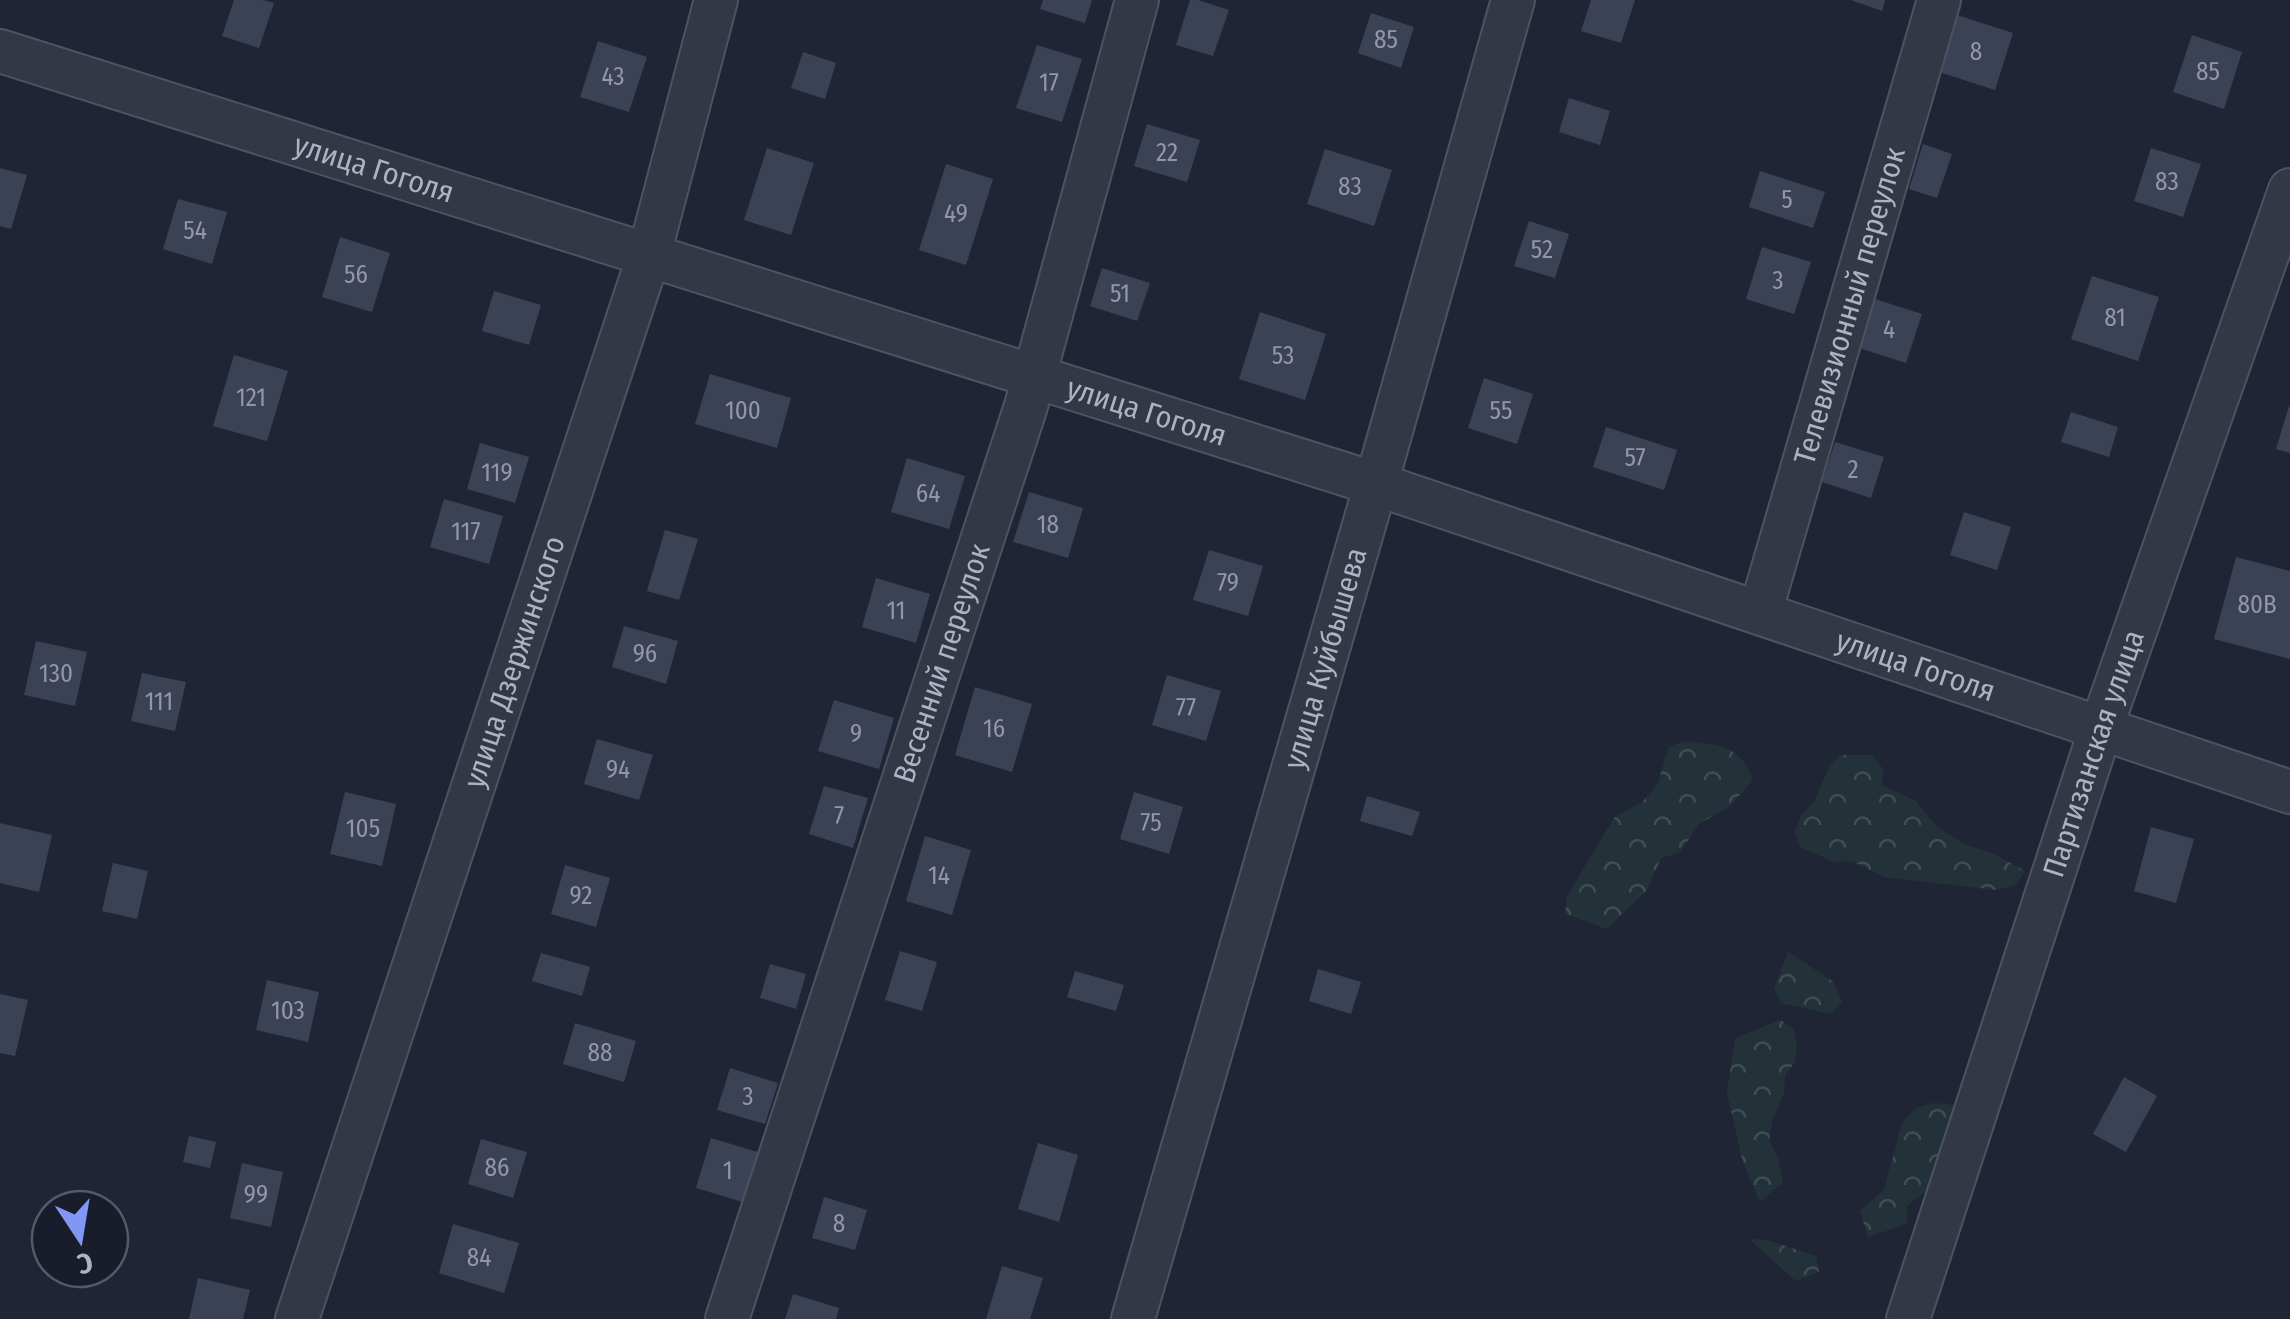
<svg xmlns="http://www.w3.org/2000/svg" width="2290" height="1319" font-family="'Fira Sans Condensed',sans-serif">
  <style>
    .forest { fill: url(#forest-crowns) }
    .building { fill: #3c4256 }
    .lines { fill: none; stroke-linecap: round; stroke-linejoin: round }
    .minor-casing { stroke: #4e5261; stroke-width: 46 }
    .minor { stroke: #333846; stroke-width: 42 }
    .labels { text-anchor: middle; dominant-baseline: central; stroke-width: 8; stroke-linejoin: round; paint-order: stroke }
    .number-label { font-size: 25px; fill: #9296a8 }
    .street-label { font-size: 30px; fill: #aeb2c3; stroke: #191d2b }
  </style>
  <defs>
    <pattern id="forest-crowns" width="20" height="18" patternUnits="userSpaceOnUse" patternTransform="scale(2.5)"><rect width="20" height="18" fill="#233238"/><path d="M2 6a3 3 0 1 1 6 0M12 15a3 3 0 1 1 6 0" fill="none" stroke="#404d53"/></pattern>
  </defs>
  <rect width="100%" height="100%" fill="#202536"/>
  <g class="forest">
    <path d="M1685 741C1720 745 1739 744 1753 780L1729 807 1699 824 1680 852 1661 858 1647 890 1607 929 1565 914 1567 896 1614 818 1643 801 1657 785 1669 747Z"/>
    <polygon points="1840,755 1872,755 1883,769 1882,785 1916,801 1936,826 1964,844 1994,854 2025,871 2015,885 1996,890 1884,877 1852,861 1834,862 1800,847 1795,832 1801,815 1814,802 1829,767"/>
    <polygon points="1788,952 1834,982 1842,1002 1831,1014 1781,1003 1774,988"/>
    <polygon points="1781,1020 1794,1030 1797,1045 1795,1062 1785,1075 1784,1092 1772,1122 1769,1141 1777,1155 1783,1182 1760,1202 1743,1163 1727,1093 1735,1038"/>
    <polygon points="1934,1103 1955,1105 1952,1139 1933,1185 1907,1206 1907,1224 1868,1237 1860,1211 1884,1190 1902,1123 1916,1108"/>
    <polygon points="1749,1239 1767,1240 1816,1256 1819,1272 1796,1281"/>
  </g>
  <g class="building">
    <polygon points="234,0 263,0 274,3 259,48 222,36"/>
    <polygon points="1043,0 1092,0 1085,23 1040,9"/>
    <polygon points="1190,0 1198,0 1229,10 1213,56 1176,45"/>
    <polygon points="1591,0 1635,0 1621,43 1581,31"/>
    <polygon points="1851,0 1885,0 1882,11"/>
    <polygon points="1371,13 1414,27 1401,68 1358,53"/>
    <polygon points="1957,15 2013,33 1995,90 1939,72"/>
    <polygon points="2192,35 2242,52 2224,109 2173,92"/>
    <polygon points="598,41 647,57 629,112 580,97"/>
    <polygon points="1037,45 1082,59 1062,122 1016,108"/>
    <polygon points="803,52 836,63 825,99 791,88"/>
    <polygon points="1569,98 1610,111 1600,145 1559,132"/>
    <polygon points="1147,124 1200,140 1187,182 1134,166"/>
    <polygon points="1923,144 1952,154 1937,198 1909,189"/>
    <polygon points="767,148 814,163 791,235 744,220"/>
    <polygon points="2151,148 2201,164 2183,217 2134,201"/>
    <polygon points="1325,149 1392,170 1374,226 1307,204"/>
    <polygon points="946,164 993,179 966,265 919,250"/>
    <polygon points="0,168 27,175 11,229 0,226"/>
    <polygon points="1760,171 1825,192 1813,228 1749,207"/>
    <polygon points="178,199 227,212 212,264 163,249"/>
    <polygon points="1529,221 1569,234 1555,278 1514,266"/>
    <polygon points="340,237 390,253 372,312 322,297"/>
    <polygon points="1762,247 1811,262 1794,314 1746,299"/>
    <polygon points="1102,268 1150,283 1137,321 1090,306"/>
    <polygon points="2092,276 2159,297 2138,361 2071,339"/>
    <polygon points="494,291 541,305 529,345 482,331"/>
    <polygon points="1872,298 1922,314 1906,363 1856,347"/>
    <polygon points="1260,312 1326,334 1305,400 1239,379"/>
    <polygon points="234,355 288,371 267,441 213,426"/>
    <polygon points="710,374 791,398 777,448 695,424"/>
    <polygon points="1484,378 1533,394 1517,444 1468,428"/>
    <polygon points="2289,406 2290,407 2290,453 2276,449"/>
    <polygon points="2071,412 2118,427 2109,457 2061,442"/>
    <polygon points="1606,427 1677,450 1664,490 1593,467"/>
    <polygon points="1835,442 1884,457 1871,498 1822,482"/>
    <polygon points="480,443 529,457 515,503 467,489"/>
    <polygon points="907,458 965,476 949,529 891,512"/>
    <polygon points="1029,492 1083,508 1068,558 1013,542"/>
    <polygon points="444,499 503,516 489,564 430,547"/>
    <polygon points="1964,512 2011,527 1997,570 1950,555"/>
    <polygon points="665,530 698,539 679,600 647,591"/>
    <polygon points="1209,550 1263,566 1248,616 1193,600"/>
    <polygon points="2236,557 2290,571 2290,659 2214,639"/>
    <polygon points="876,578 930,594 916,643 862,627"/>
    <polygon points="624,626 678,641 666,684 612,667"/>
    <polygon points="36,641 87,652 75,706 24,695"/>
    <polygon points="142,673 186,682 175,731 131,721"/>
    <polygon points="1167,675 1221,691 1206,741 1152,725"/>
    <polygon points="975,687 1032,704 1012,772 955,755"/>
    <polygon points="834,700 894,718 879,769 818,751"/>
    <polygon points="597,739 653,755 639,800 584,784"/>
    <polygon points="824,786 868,798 853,848 809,834"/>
    <polygon points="345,792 396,804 382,866 330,854"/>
    <polygon points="1134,792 1183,807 1169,854 1120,839"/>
    <polygon points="1367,796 1420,812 1412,836 1360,821"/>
    <polygon points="0,823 52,835 39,892 0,883"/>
    <polygon points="2151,827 2194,839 2176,903 2134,891"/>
    <polygon points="925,836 971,850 952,915 906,901"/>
    <polygon points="113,863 148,871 137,919 102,911"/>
    <polygon points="565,865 610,878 596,927 551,914"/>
    <polygon points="900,951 937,962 922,1011 885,1000"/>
    <polygon points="541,953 590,967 582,996 532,981"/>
    <polygon points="770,964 806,974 796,1009 760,998"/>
    <polygon points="1318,969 1361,982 1351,1014 1309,1001"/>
    <polygon points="1075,971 1124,985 1116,1011 1067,997"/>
    <polygon points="267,980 319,992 308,1042 256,1030"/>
    <polygon points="0,994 28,1000 15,1056 0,1053"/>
    <polygon points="575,1023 636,1041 624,1082 563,1064"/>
    <polygon points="730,1068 778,1083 765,1124 717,1110"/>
    <polygon points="2124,1077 2157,1096 2126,1152 2093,1134"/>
    <polygon points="189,1136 216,1142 210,1168 183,1162"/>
    <polygon points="711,1138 761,1153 746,1203 696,1188"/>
    <polygon points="481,1139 527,1152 513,1198 468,1184"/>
    <polygon points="1038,1143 1078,1155 1059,1222 1018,1209"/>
    <polygon points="242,1163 283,1172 271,1227 230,1218"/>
    <polygon points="824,1197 867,1210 855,1250 812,1238"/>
    <polygon points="453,1224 519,1243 504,1293 439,1273"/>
    <polygon points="1002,1266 1043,1278 1030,1319 986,1319"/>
    <polygon points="198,1278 250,1290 243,1319 189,1319"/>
    <polygon points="793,1294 839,1308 836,1319 785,1319"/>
  </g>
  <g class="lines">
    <g class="minor-casing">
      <g id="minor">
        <path id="s1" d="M0 51 1376 484 2290 792"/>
        <path id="s2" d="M1760 613 1939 0"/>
        <path id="s3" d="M297 1319 649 255 716 0"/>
        <path id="s4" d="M727 1319 1026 406 1137 0"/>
        <path id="s5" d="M1133 1319 1376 484 1513 0"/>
        <path id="s6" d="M1908 1319 2101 728 2290 190"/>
      </g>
    </g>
    <use href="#minor" class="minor"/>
  </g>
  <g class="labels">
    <g class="number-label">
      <text x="1386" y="40">85</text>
      <text x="1976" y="52">8</text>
      <text x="2208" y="72">85</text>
      <text x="613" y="77">43</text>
      <text x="1049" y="83">17</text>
      <text x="1167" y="153">22</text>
      <text x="2167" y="182">83</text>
      <text x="1350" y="187">83</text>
      <text x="1787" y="200">5</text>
      <text x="956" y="214">49</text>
      <text x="195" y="231">54</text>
      <text x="1542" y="250">52</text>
      <text x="356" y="275">56</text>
      <text x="1778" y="281">3</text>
      <text x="1120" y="294">51</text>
      <text x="2115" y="318">81</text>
      <text x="1889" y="330">4</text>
      <text x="1283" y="356">53</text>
      <text x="251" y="398">121</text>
      <text x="743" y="411">100</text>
      <text x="1501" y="411">55</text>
      <text x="1635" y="458">57</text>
      <text x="1853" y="470">2</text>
      <text x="497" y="473">119</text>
      <text x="928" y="494">64</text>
      <text x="1048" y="525">18</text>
      <text x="466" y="532">117</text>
      <text x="1228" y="583">79</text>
      <text x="2257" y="605">80В</text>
      <text x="896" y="611">11</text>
      <text x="645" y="654">96</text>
      <text x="56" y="674">130</text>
      <text x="159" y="702">111</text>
      <text x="1186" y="708">77</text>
      <text x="994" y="729">16</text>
      <text x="856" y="734">9</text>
      <text x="618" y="770">94</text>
      <text x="839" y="816">7</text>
      <text x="1151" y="823">75</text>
      <text x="363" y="829">105</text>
      <text x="939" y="876">14</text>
      <text x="581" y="896">92</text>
      <text x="288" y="1011">103</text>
      <text x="600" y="1053">88</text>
      <text x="748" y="1097">3</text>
      <text x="497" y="1168">86</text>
      <text x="728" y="1171">1</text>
      <text x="256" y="1195">99</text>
      <text x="839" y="1224">8</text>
      <text x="479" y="1258">84</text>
    </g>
    <g class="street-label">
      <text stroke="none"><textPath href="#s1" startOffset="392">улица Гоголя</textPath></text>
      <text stroke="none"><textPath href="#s2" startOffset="320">Телевизионный переулок</textPath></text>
      <text stroke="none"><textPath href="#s1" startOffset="1202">улица Гоголя</textPath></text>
      <text stroke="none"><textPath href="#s5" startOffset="688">улица Куйбышева</textPath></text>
      <text stroke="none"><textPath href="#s3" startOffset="692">улица Дзержинского</textPath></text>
      <text stroke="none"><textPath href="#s4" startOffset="690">Весенний переулок</textPath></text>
      <text stroke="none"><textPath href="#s1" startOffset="2012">улица Гоголя</textPath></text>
      <text stroke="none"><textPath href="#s6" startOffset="595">Партизанская улица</textPath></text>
    </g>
  </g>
  <g transform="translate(80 1239) rotate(168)"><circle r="48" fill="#191d2b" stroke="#555968" stroke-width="2.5"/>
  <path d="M0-8L18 38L0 25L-18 38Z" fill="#8297f4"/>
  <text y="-15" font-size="28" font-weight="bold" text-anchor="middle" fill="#aeb2c3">С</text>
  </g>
</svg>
